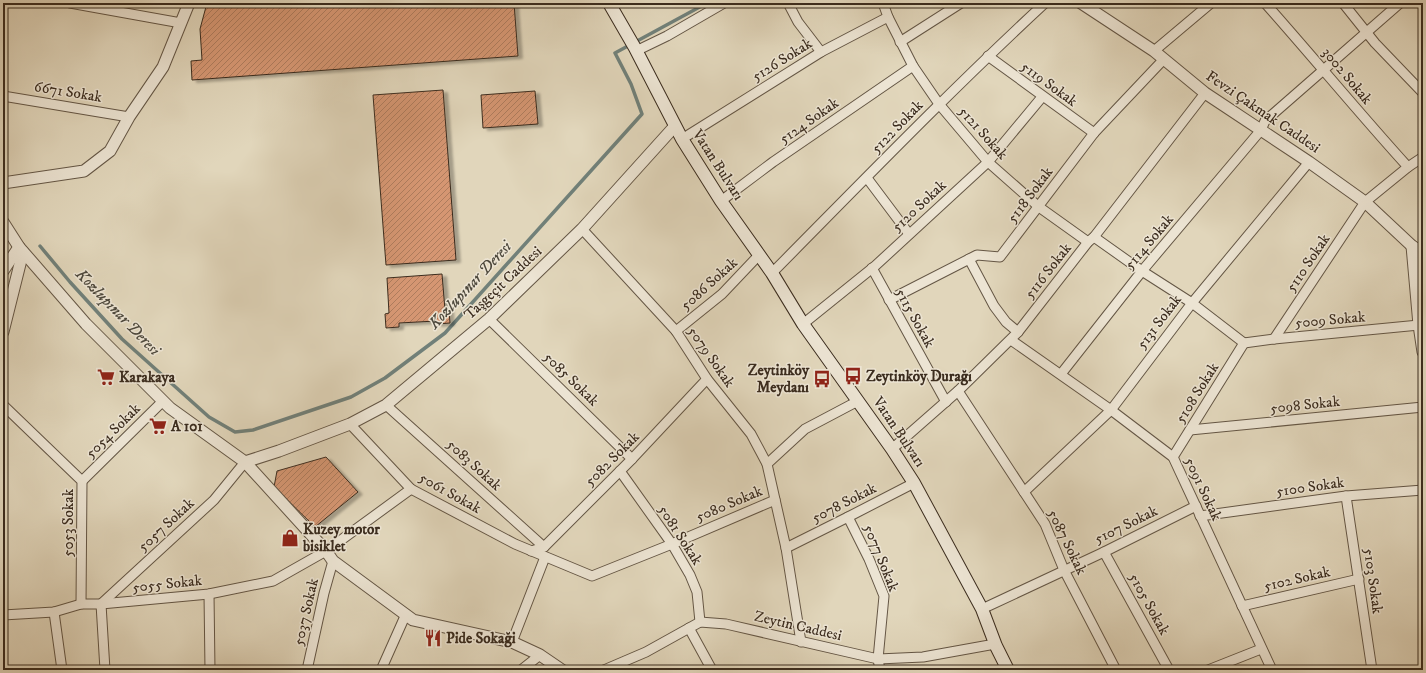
<svg xmlns="http://www.w3.org/2000/svg" width="1426" height="673" font-family="'IM FELL DW Pica',serif">
  <style>
    .lines { fill: none; stroke-linecap: round; stroke-linejoin: round }
    .stream { stroke: #718079; stroke-width: 3.5 }
    .building { fill: url(#building-hatch); stroke: #3b2c1e; filter: url(#shadow) }
    .minor-casing { stroke: #645645; stroke-width: 11 }
    .tertiary-casing { stroke: #645645; stroke-width: 13 }
    .secondary-casing { stroke: #3b2c1e; stroke-width: 14 }
    .minor { stroke: #ece4d3; stroke-width: 9 }
    .tertiary { stroke: #ece4d3; stroke-width: 11 }
    .secondary { stroke: #ece4d3; stroke-width: 12 }
    .labels { text-anchor: middle; dominant-baseline: central; stroke-width: 3; stroke-linejoin: round; paint-order: stroke }
    .street-label { font-size: 15px; fill: #3b2c1e; stroke: #ece4d3 }
    .poi-label { font-size: 15px; font-weight: bold; fill: #3b2c1e; stroke: #ece4d3; text-anchor: start }
    .water-label { font-size: 16px; font-style: italic; fill: #4d483c; stroke: #ece4d3 }
  </style>
  <defs>
    <pattern id="building-hatch" width="6" height="6" patternUnits="userSpaceOnUse"><rect width="6" height="6" fill="#d59672"/><path d="M-1 1l2-2M0 6l6-6M5 7l2-2" fill="none" stroke="#ae7b5d"/></pattern>
    <filter id="shadow"><feDropShadow dx="4.5" dy="2.5" stdDeviation="1" flood-color="#0004"/></filter>
  </defs>
  <rect width="100%" height="100%" fill="#e1d6bb"/>
  <filter id="stains"><feTurbulence type="fractalNoise" baseFrequency=".005" numOctaves="4"/><feColorMatrix values="0 0 0 0 .2 0 0 0 0 .09 0 0 0 0 .02 0 0 0 .5 -.17"/></filter>
  <radialGradient id="worn" r=".72"><stop offset=".6" stop-color="#630" stop-opacity="0"/><stop offset="1" stop-color="#630" stop-opacity=".3"/></radialGradient>
  <g class="lines">
    <polyline class="stream" points="40,246 70,282 122,339 209,417 235,432 253,430 351,397 385,378 445,333 642,114 631,84 615,53 707,3"/>
  </g>
  <g class="building">
    <polygon points="207,3 514,3 518,56 192,80 191,61 202,60 200,29"/>
    <polygon points="443,90 456,260 386,265 373,95"/>
    <polygon points="535,91 538,124 483,128 481,95"/>
    <polygon points="442,274 445,310 449,309 450,323 437,324 436,321 399,323 399,327 386,328 385,314 389,313 387,278"/>
    <polygon points="326,457 358,492 315,527 274,487 277,471"/>
  </g>
  <g class="lines">
    <g class="minor-casing">
      <g id="minor">
        <polyline points="70,3 181,23"/>
        <polyline points="788,3 798,22 821,52"/>
        <path d="M1265 3C1313 57 1359 113 1408 167"/>
        <polyline points="1343,3 1375,43 1423,93"/>
        <polyline points="888,17 913,66 939,104 988,162 1039,207 1088,242"/>
        <polyline points="900,42 961,3"/>
        <polyline points="636,51 667,36 724,3"/>
        <polyline points="1154,51 1211,3"/>
        <polyline points="988,56 1094,133"/>
        <polyline points="3,96 129,117"/>
        <polyline points="682,139 821,52 888,17 883,3"/>
        <polyline points="867,178 909,234"/>
        <polyline points="721,201 773,162 913,66"/>
        <polyline points="582,229 676,331 707,379 751,434 767,464 786,548 801,642"/>
        <polyline points="1094,237 1142,271 1192,303 1244,343"/>
        <polyline points="969,259 994,306 1006,322 1018,332"/>
        <polyline points="872,268 946,402"/>
        <path d="M772 273C862 182 951 90 1045 3"/>
        <polyline points="889,300 977,255 1000,257 1094,133 1164,59"/>
        <polyline points="489,319 632,459"/>
        <polyline points="803,324 875,266 988,162 1042,97"/>
        <polyline points="676,331 722,294 759,255"/>
        <polyline points="1274,339 1365,202 1408,167 1423,157"/>
        <polyline points="1011,340 1111,410 1173,457 1272,670"/>
        <polyline points="1244,343 1274,339 1419,325 1423,321"/>
        <polyline points="1061,374 1142,271 1261,130 1265,121 1400,3"/>
        <polyline points="958,391 1045,524 1064,570 1116,670"/>
        <polyline points="3,405 82,481 81,604"/>
        <polyline points="386,405 544,547"/>
        <polyline points="350,424 411,489 515,544 592,576 672,544 775,500"/>
        <polyline points="1190,430 1423,407"/>
        <polyline points="892,449 958,391 1018,332 1088,242 1094,237 1205,93"/>
        <polyline points="1173,457 1244,343"/>
        <polyline points="767,464 805,429 858,401"/>
        <polyline points="620,471 672,544 690,575 697,592 700,622"/>
        <polyline points="82,481 163,401"/>
        <polyline points="1024,492 1111,410 1192,303 1309,162"/>
        <polyline points="1346,496 1372,670"/>
        <polyline points="1200,516 1346,496 1423,490"/>
        <polyline points="848,517 869,559 884,596 878,659 880,670"/>
        <polyline points="786,548 848,517 914,483"/>
        <polyline points="531,551 544,547 632,459 707,379"/>
        <polyline points="1104,552 1169,670"/>
        <polyline points="209,594 210,670"/>
        <polyline points="1242,606 1359,579"/>
        <polyline points="982,609 1104,552 1196,506"/>
        <polyline points="54,612 62,670"/>
        <polyline points="3,615 54,612 81,604 101,604 209,594 273,581 326,551 411,489"/>
        <polyline points="689,628 712,670"/>
        <polyline points="512,642 545,557"/>
        <polyline points="105,670 101,604 214,500 245,462"/>
        <polyline points="307,670 324,593 333,561"/>
        <polyline points="381,670 406,614"/>
        <polyline points="521,670 540,655"/>
        <polyline points="604,670 646,652 700,622 726,624 878,659 923,657 995,644"/>
        <polyline points="1208,670 1261,649"/>
      </g>
    </g>
    <g class="tertiary-casing">
      <g id="tertiary">
        <polyline points="1081,3 1154,51 1205,93 1309,162 1365,202 1412,246 1423,253"/>
        <polyline points="3,183 84,171 110,151 129,117 163,67 189,3"/>
        <polyline points="3,222 19,247 86,324 170,408 245,462 279,451 350,424 386,405 489,319 582,229 674,127"/>
        <polyline points="1412,246 1419,325 1423,352"/>
        <polyline points="3,271 19,247"/>
        <polyline points="3,332 23,252"/>
        <polyline points="245,462 326,551 333,561 413,620 512,642 540,655 562,670"/>
      </g>
    </g>
    <g class="secondary-casing">
      <polyline id="secondary" points="609,3 635,48 682,139 721,201 772,273 803,324 892,449 914,483 982,609 996,646 1008,670"/>
    </g>
    <use href="#minor" class="minor"/>
    <use href="#tertiary" class="tertiary"/>
    <use href="#secondary" class="secondary"/>
  </g>
  <defs>
    <g id="bus-bare" transform="scale(1.38)"><path d="M-5-6H5V4H4V6H2V4H-2V6H-4V4H-5ZM-3.5-4V0h7V-4ZM-3.5 1.2v1.5H-2V1.2ZM2 1.2v1.5H3.5V1.2Z" fill="#8f2418" stroke="#ece4d3" stroke-width="2.5" paint-order="stroke"/></g>
    <g id="supermarket-bare" transform="scale(1.38)"><path d="M-6-5.5h2.5l.6 2H6L4.5 2H-2.5L-4.4-4H-6ZM-1.5 3.2a1.3 1.3 0 1 0 .1 0ZM3 3.2a1.3 1.3 0 1 0 .1 0Z" fill="#8f2418" stroke="#ece4d3" stroke-width="2.5" paint-order="stroke"/></g>
    <g id="shop-bare" transform="scale(1.38)"><path d="M-5-2.5h2.3a2.7 3.5 0 0 1 5.4 0H5L5.5 6h-11ZM-1.5-2.5h3a1.5 2.3 0 0 0-3 0Z" fill="#8f2418" stroke="#ece4d3" stroke-width="2.5" paint-order="stroke"/></g>
    <g id="restaurant-bare" transform="scale(1.38)"><path d="M-5-6h1v4h1v-4h1v4h1v-4h1v5L-1.5 .5V6h-2V.5L-5-1ZM5-6V6H3V1.5H1.5Q1.5-4 5-6Z" fill="#8f2418" stroke="#ece4d3" stroke-width="2.5" paint-order="stroke"/></g>
  </defs>
  <g fill-rule="evenodd">
    <use href="#bus-bare" x="853" y="376"/>
    <use href="#supermarket-bare" x="106" y="377"/>
    <use href="#bus-bare" x="822" y="379"/>
    <use href="#supermarket-bare" x="158" y="426"/>
    <use href="#shop-bare" x="290" y="538"/>
    <use href="#restaurant-bare" x="433" y="638"/>
  </g>
  <g class="labels">
    <g class="street-label">
      <text transform="translate(782 60) rotate(-32)">5126 Sokak</text>
      <text transform="translate(1347 76) rotate(50)">3002 Sokak</text>
      <text transform="translate(1049 84) rotate(36)">5119 Sokak</text>
      <text transform="translate(68 92) rotate(9)">6671 Sokak</text>
      <text transform="translate(1263 112) rotate(34)">Fevzi Çakmak Caddesi</text>
      <text transform="translate(809 121) rotate(-35)">5124 Sokak</text>
      <text transform="translate(897 127) rotate(-46)">5122 Sokak</text>
      <text transform="translate(983 133) rotate(48)">5121 Sokak</text>
      <text transform="translate(718 165) rotate(57)">Vatan Bulvarı</text>
      <text transform="translate(1030 195) rotate(-53)">5118 Sokak</text>
      <text transform="translate(919 206) rotate(-43)">5120 Sokak</text>
      <text transform="translate(1149 242) rotate(-50)">5114 Sokak</text>
      <text transform="translate(1308 263) rotate(-56)">5110 Sokak</text>
      <text transform="translate(1048 271) rotate(-52)">5116 Sokak</text>
      <text transform="translate(503 283) rotate(-43)">Taşgeçit Caddesi</text>
      <text transform="translate(709 284) rotate(-42)">5086 Sokak</text>
      <text transform="translate(915 318) rotate(61)">5115 Sokak</text>
      <text transform="translate(1330 320) rotate(-5)">5009 Sokak</text>
      <text transform="translate(1159 322) rotate(-53)">5131 Sokak</text>
      <text transform="translate(711 357) rotate(55)">5079 Sokak</text>
      <text transform="translate(571 379) rotate(44)">5085 Sokak</text>
      <text transform="translate(1197 393) rotate(-58)">5108 Sokak</text>
      <text transform="translate(1305 405) rotate(-6)">5098 Sokak</text>
      <text transform="translate(113 431) rotate(-45)">5054 Sokak</text>
      <text transform="translate(899 432) rotate(56)">Vatan Bulvarı</text>
      <text transform="translate(612 459) rotate(-45)">5082 Sokak</text>
      <text transform="translate(474 465) rotate(42)">5083 Sokak</text>
      <text transform="translate(1310 487) rotate(-8)">5100 Sokak</text>
      <text transform="translate(1203 489) rotate(65)">5091 Sokak</text>
      <text transform="translate(450 493) rotate(29)">5061 Sokak</text>
      <text transform="translate(844 503) rotate(-27)">5078 Sokak</text>
      <text transform="translate(729 504) rotate(-23)">5080 Sokak</text>
      <text transform="translate(68 523) rotate(-90)">5053 Sokak</text>
      <text transform="translate(166 525) rotate(-43)">5057 Sokak</text>
      <text transform="translate(1126 525) rotate(-26)">5107 Sokak</text>
      <text transform="translate(680 535) rotate(57)">5081 Sokak</text>
      <text transform="translate(1067 542) rotate(64)">5087 Sokak</text>
      <text transform="translate(881 558) rotate(68)">5077 Sokak</text>
      <text transform="translate(1297 579) rotate(-13)">5102 Sokak</text>
      <text transform="translate(1373 581) rotate(82)">5103 Sokak</text>
      <text transform="translate(167 584) rotate(-6)">5055 Sokak</text>
      <text transform="translate(1149 604) rotate(61)">5105 Sokak</text>
      <text transform="translate(306 612) rotate(-77)">5037 Sokak</text>
      <text transform="translate(798 626) rotate(13)">Zeytin Caddesi</text>
    </g>
    <g class="poi-label">
      <text x="809" y="370" text-anchor="end">Zeytinköy<tspan x="809" dy="17">Meydanı</tspan></text>
      <text x="866" y="376">Zeytinköy Durağı</text>
      <text x="119" y="377">Karakaya</text>
      <text x="171" y="426">A 101</text>
      <text x="303" y="529">Kuzey motor<tspan x="303" dy="17">bisiklet</tspan></text>
      <text x="446" y="638">Pide Sokaği</text>
    </g>
    <g class="water-label">
      <text transform="translate(470 285) rotate(-47)">Kozlupınar Deresi</text>
      <text transform="translate(118 312) rotate(46)">Kozlupınar Deresi</text>
    </g>
  </g>
  <rect width="1426" height="673" fill="none" stroke="#e1d6bb" stroke-width="16"/>
  <rect x="4" y="4" width="1418" height="665" fill="none" stroke="#3b2c1e" stroke-width="2"/>
  <rect x="8" y="8" width="1410" height="657" fill="none" stroke="#3b2c1e"/>
  <rect width="100%" height="100%" filter="url(#stains)"/>
  <rect width="100%" height="100%" fill="url(#worn)"/>
</svg>
